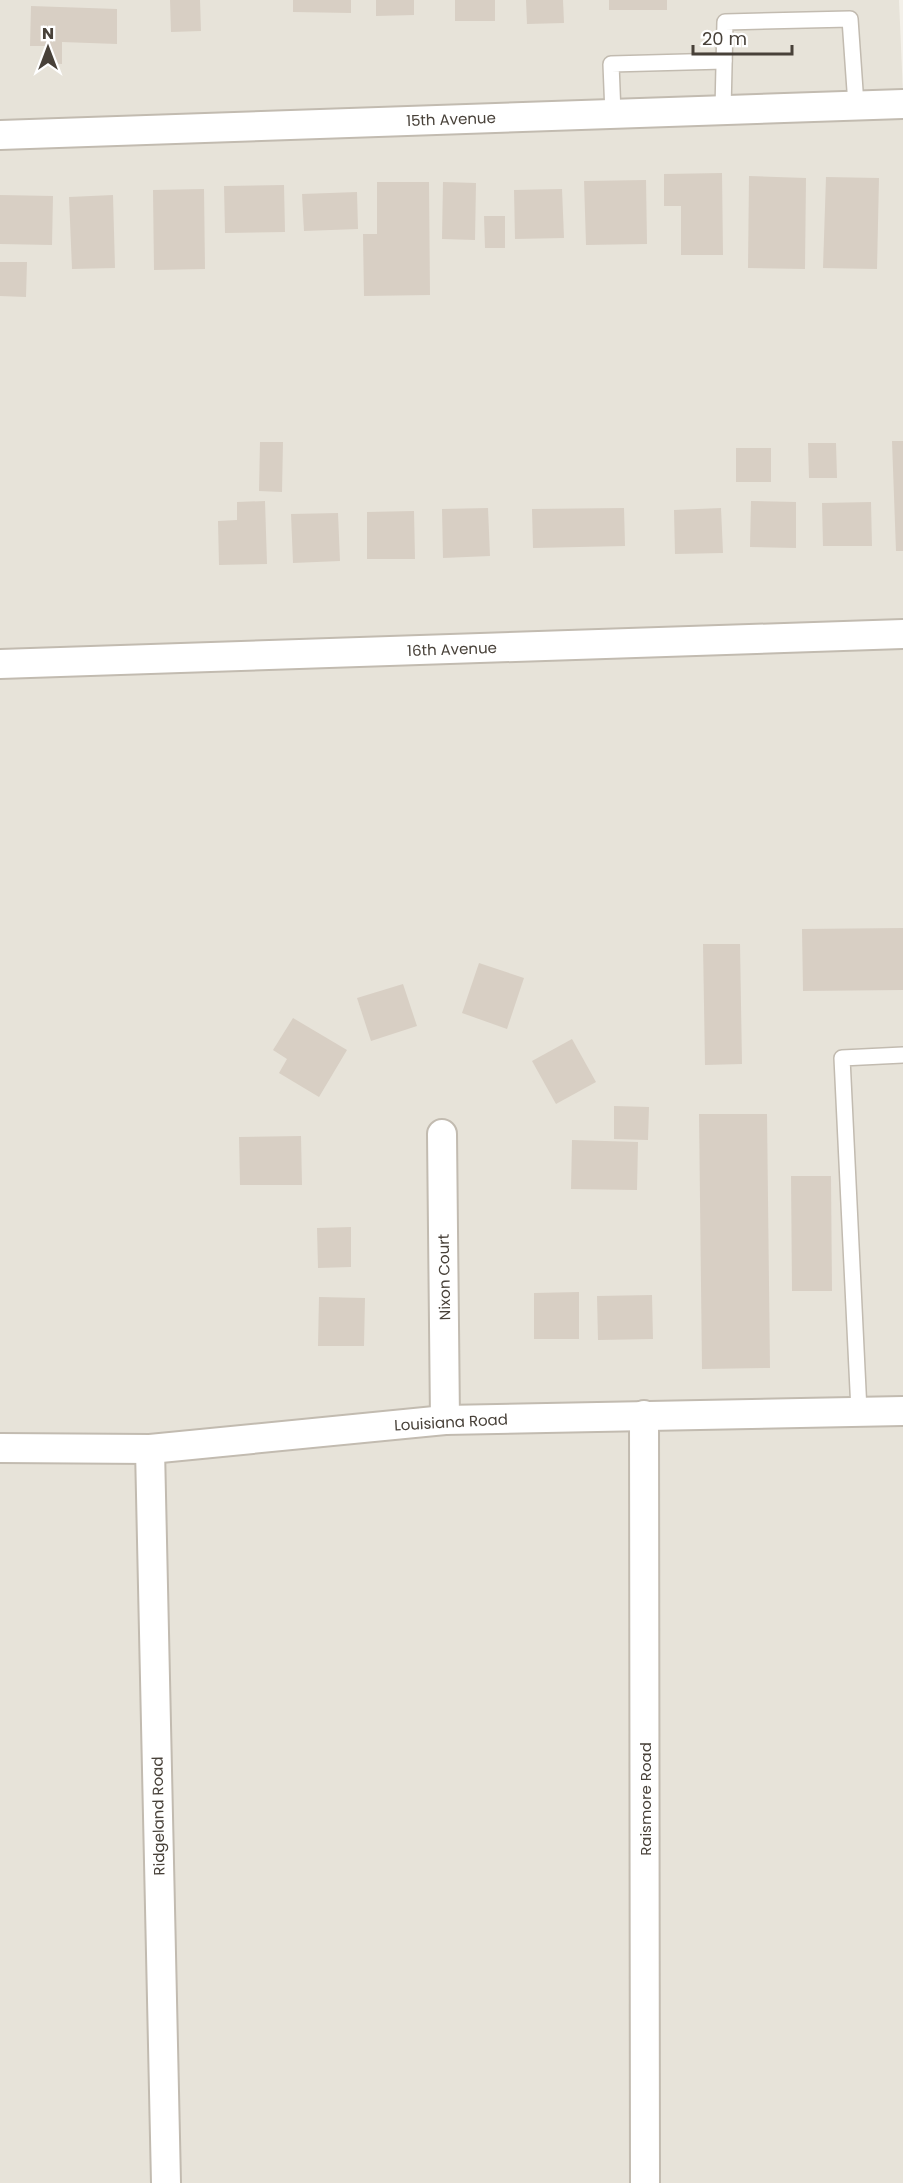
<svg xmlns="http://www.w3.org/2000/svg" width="903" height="2183" font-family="Poppins,sans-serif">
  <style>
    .residential { fill: #e7e3d9 }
    .building { fill: #d8cfc4 }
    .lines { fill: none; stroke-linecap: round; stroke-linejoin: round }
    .service-casing { stroke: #c2bbb0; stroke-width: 18 }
    .minor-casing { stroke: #c2bbb0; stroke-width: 32 }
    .service { stroke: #fff; stroke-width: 15 }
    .minor { stroke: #fff; stroke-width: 28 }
    .labels { text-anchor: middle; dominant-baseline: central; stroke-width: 5; stroke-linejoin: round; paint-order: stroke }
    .street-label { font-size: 15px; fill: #484139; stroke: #fff }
  </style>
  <rect width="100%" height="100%" fill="#f4f1ea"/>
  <polygon class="residential" points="0,0 899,0 903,94 903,2183 0,2183"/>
  <g class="building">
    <polygon points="170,0 200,0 201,31 171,32"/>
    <polygon points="293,0 351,0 351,13 293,12"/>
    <polygon points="376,0 414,0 414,15 376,16"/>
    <rect x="455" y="0" width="40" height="21"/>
    <polygon points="526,0 563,0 564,23 527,24"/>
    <rect x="609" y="0" width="58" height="10"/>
    <polygon points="31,6 117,9 117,44 62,42 62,64 46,63 46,46 30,46"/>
    <polygon points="722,173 723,255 681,255 681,206 664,206 664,174"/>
    <polygon points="749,176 806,178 805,269 748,268"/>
    <polygon points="826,177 879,178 877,269 823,268"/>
    <polygon points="646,180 647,244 586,245 584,181"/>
    <polygon points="377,182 429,182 430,295 364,296 363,234 377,234"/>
    <polygon points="443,182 476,183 475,240 442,239"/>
    <polygon points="284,185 285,232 225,233 224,186"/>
    <polygon points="204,189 205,269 154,270 153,190"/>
    <polygon points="562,189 564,238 515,239 514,190"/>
    <polygon points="357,192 358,229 304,231 302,194"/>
    <polygon points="0,195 53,196 52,245 0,244"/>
    <polygon points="113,195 115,268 72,269 69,197"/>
    <polygon points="484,216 505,216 505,248 485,248"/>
    <polygon points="0,262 27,262 26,297 0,296"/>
    <polygon points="892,441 903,441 903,551 896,551"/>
    <polygon points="260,442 283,442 282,492 259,491"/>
    <polygon points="808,443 836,443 837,478 809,478"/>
    <rect x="736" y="448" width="35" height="34"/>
    <polygon points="265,501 267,564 219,565 218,521 237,520 237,502"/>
    <polygon points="751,501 796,502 796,548 750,547"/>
    <polygon points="871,502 872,546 823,546 822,503"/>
    <polygon points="488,508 490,556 443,558 442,509"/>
    <polygon points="624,508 625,546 533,548 532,509"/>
    <polygon points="721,508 723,553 675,554 674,510"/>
    <polygon points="414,511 415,559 367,559 367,512"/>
    <polygon points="338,513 340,561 293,563 291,514"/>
    <polygon points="903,928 903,990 803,991 802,929"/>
    <polygon points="703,944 740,944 742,1064 705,1065"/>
    <polygon points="479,963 524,978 507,1029 462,1013"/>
    <polygon points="403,984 417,1026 371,1041 357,998"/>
    <polygon points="293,1018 347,1050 319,1097 279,1073 287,1059 273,1050"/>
    <polygon points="572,1039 596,1082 556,1104 532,1061"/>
    <polygon points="614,1106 649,1107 648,1140 614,1139"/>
    <polygon points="699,1114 767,1114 770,1368 702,1369"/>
    <polygon points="301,1136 302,1185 240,1185 239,1137"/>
    <polygon points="572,1140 638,1142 637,1190 571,1189"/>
    <polygon points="791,1176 831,1176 832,1291 792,1291"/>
    <polygon points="351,1227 351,1267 318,1268 317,1228"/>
    <polygon points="579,1292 579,1339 534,1339 534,1293"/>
    <polygon points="652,1295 653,1339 598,1340 597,1296"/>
    <polygon points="319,1297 365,1298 364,1346 318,1346"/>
  </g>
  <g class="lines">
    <g class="service-casing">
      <g id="service">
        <polyline points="723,110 725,22 850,19 856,105"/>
        <polyline points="613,114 611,64 724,61"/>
        <polyline points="859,1411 842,1058 903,1055"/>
      </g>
    </g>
    <g class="minor-casing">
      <g id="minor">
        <polyline points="0,135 903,104"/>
        <polyline points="0,664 903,634"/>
        <polyline points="442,1134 445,1420"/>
        <polyline points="644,1415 645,2183"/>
        <polyline points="0,1448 150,1449 445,1420 903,1411"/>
        <polyline points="150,1449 166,2183"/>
      </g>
    </g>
    <use href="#service" class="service"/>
    <use href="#minor" class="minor"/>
  </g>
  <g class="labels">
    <g class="street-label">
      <text transform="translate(451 119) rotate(-2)">15th Avenue</text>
      <text transform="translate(452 649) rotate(-2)">16th Avenue</text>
      <text transform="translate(444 1277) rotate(-91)">Nixon Court</text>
      <text transform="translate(451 1422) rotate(-3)">Louisiana Road</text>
      <text transform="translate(645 1799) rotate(-90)">Raismore Road</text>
      <text transform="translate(158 1816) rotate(-91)">Ridgeland Road</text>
    </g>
  </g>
  <g transform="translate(48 48)" stroke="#ffffff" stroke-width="4.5" paint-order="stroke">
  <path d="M0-4.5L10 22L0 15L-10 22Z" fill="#484139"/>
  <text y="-9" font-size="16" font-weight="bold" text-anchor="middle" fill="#484139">N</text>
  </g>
  <path d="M693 45v9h99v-9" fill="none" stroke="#484139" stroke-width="3"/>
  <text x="702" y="45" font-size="18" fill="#484139" stroke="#ffffff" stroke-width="4.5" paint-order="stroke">20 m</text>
</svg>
